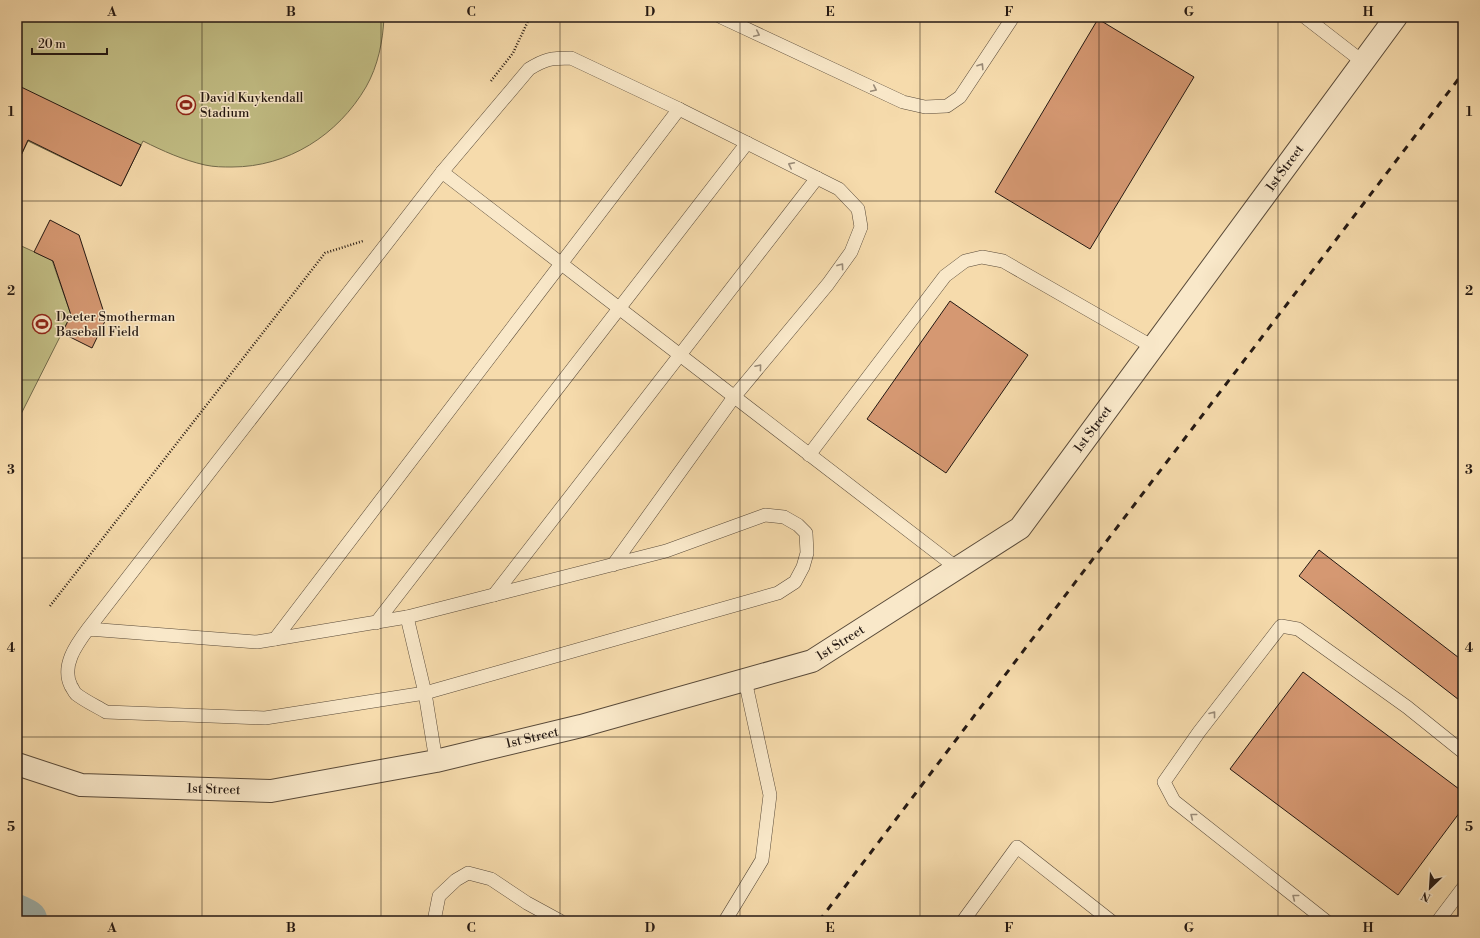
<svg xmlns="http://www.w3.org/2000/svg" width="1480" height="938" font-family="'Libre Bodoni',serif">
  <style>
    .pitch { fill: #c2be85; stroke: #746c4c }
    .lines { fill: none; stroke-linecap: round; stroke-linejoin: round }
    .river { stroke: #a2b8b5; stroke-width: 45 }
    .building { fill: #d59872; stroke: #251913 }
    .lane-casing { stroke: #594a39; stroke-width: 14 }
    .street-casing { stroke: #594a39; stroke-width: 24 }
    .path { stroke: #251913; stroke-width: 2.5; stroke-dasharray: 1 2; stroke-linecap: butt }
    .lane { stroke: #f9e8c9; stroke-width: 13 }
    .street { stroke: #f9e8c9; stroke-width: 22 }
    .rail { stroke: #251913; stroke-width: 3; stroke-dasharray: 7 7; stroke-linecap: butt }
    .oneway { stroke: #9a8b77 }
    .grid { fill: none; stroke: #251913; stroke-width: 1; stroke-opacity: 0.55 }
    .labels { text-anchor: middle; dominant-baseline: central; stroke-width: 3; stroke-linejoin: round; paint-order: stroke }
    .poi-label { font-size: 13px; fill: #251913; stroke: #f9e8c9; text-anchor: start }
    .street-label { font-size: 13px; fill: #251913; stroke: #f9e8c9 }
    .neatline { fill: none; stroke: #251913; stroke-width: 1.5 }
    .grid-label { font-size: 13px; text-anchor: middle; font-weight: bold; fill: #251913 }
  </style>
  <rect width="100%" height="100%" fill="#f6dbac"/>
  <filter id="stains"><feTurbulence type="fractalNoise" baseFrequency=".005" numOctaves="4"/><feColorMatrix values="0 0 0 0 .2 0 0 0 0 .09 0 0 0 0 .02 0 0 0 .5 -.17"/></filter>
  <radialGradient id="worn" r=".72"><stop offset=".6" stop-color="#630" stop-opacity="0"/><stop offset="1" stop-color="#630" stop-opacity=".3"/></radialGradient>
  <g class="pitch">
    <path d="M17 17H384C383 41 378 66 366 87 338 135 288 167 232 167 223 167 214 167 205 165 183 160 163 151 143 141L121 186 28 141 17 164Z"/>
    <polygon points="17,244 52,260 71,315 17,422"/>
  </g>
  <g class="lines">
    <polyline class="river" points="17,917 25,921"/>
  </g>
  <g class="building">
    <polygon points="1098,19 1194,77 1090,249 995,192"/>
    <polygon points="17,85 141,145 121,186 28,140 17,164"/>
    <polygon points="50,220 79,235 106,319 92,348 62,333 71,315 53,261 34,252"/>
    <polygon points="950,301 1028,355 946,473 867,419"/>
    <polygon points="1319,550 1463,661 1463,703 1299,576"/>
    <polygon points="1303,672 1463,792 1463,808 1398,895 1230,769"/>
  </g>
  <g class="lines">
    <g class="lane-casing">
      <g id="lane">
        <polyline points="721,17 903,102 925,107 947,106 960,97 1013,17"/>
        <polyline points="1305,17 1363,62"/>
        <polyline points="442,172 957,568"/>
        <polyline points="809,455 945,276 965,261 982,257 1003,261 1153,347"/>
        <polyline points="494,595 817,178"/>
        <polyline points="407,617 425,693 436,761"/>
        <polyline points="376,623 747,143"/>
        <path d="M88 629 257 642 407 617 666 551 765 515 784 517 798 525 806 533 807 553 803 567 795 582 778 593 425 693 265 718 106 712C96 706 85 701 76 694 74 692 73 689 71 686 61 666 76 645 88 629L442 172 529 69C545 59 551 58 571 58L679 109 839 189 858 209 861 227 851 252 828 284 734 397 613 565"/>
        <polyline points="275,639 679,109"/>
        <polyline points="436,921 435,916 439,896 456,880 468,873 491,879 527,903 560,921"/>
        <polyline points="725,921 762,860 770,795 745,680"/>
        <polyline points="963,921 1017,847 1111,921"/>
        <polyline points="1326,921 1174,801 1164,782 1199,732 1281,626 1298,629 1407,707 1463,752"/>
        <polyline points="1438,921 1463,888"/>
      </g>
    </g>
    <g class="street-casing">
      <g id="street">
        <path id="s1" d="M17 764 81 785 271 791 436 761 581 726 812 661 1020 528 1396 17"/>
      </g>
    </g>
    <g class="path">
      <polyline points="491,81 513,53 530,17"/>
      <polyline points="50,606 325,253 363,241"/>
    </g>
    <use href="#lane" class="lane"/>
    <use href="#street" class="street"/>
    <polyline class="rail" points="819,921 1080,576 1463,73"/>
  </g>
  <defs><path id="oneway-chevron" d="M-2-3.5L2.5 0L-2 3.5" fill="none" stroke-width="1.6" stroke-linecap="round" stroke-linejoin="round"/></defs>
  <g class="oneway">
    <use href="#oneway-chevron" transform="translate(757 34) rotate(25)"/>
    <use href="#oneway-chevron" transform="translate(981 66) rotate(-57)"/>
    <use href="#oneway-chevron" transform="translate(874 89) rotate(25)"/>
    <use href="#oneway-chevron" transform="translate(791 165) rotate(-153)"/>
    <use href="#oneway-chevron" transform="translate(841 266) rotate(-54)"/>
    <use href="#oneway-chevron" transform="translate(759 367) rotate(-50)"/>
    <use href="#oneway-chevron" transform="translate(1213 714) rotate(-52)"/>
    <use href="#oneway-chevron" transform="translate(1193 816) rotate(-142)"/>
    <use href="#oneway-chevron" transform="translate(1295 897) rotate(-142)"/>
  </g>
  <path class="grid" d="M202 17V921M381 17V921M560 17V921M740 17V921M920 17V921M1099 17V921M1278 17V921M17 201H1463M17 380H1463M17 558H1463M17 737H1463"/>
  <defs>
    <g id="stadium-ring" transform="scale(1)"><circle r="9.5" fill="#f9e8c9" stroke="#8f2418" stroke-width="1.5"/><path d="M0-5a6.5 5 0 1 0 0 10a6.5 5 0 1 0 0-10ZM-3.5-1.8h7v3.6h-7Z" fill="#8f2418"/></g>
  </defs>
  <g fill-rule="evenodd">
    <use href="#stadium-ring" x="186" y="105"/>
    <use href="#stadium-ring" x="42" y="324"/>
  </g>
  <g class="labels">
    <g class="poi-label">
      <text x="200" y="98">David Kuykendall<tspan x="200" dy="15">Stadium</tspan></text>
      <text x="56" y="317">Deeter Smotherman<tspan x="56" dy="15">Baseball Field</tspan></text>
    </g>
    <g class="street-label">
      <text stroke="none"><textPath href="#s1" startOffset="1508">1st Street</textPath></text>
      <text stroke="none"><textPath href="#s1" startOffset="1184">1st Street</textPath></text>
      <text stroke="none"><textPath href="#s1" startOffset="848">1st Street</textPath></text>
      <text stroke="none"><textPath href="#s1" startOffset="524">1st Street</textPath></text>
      <text stroke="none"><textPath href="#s1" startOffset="200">1st Street</textPath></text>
    </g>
  </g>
  <rect width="1480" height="938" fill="none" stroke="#f6dbac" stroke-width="44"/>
  <g transform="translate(1430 888) rotate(205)" stroke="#f9e8c9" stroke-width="3" paint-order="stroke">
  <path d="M0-3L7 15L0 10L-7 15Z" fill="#251913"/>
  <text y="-6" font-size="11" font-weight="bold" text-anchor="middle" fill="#251913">N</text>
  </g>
  <path d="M32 48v6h75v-6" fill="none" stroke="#251913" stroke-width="2"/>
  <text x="38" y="48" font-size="12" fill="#251913" stroke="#f9e8c9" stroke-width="3" paint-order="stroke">20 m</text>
  <rect x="22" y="22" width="1436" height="894" class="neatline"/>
  <g class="grid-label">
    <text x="112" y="16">A</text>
    <text x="291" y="16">B</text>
    <text x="471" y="16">C</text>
    <text x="650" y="16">D</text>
    <text x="830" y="16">E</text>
    <text x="1009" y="16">F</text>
    <text x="1189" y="16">G</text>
    <text x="1368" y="16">H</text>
    <text x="11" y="116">1</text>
    <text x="1469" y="116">1</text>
    <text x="11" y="295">2</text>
    <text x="1469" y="295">2</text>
    <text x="11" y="474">3</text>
    <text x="1469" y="474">3</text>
    <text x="11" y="652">4</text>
    <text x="1469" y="652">4</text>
    <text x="11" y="831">5</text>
    <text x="1469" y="831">5</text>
    <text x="112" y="932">A</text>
    <text x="291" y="932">B</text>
    <text x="471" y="932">C</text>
    <text x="650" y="932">D</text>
    <text x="830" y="932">E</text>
    <text x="1009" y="932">F</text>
    <text x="1189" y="932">G</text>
    <text x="1368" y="932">H</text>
  </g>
  <rect width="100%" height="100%" filter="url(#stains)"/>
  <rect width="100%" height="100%" fill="url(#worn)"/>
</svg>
